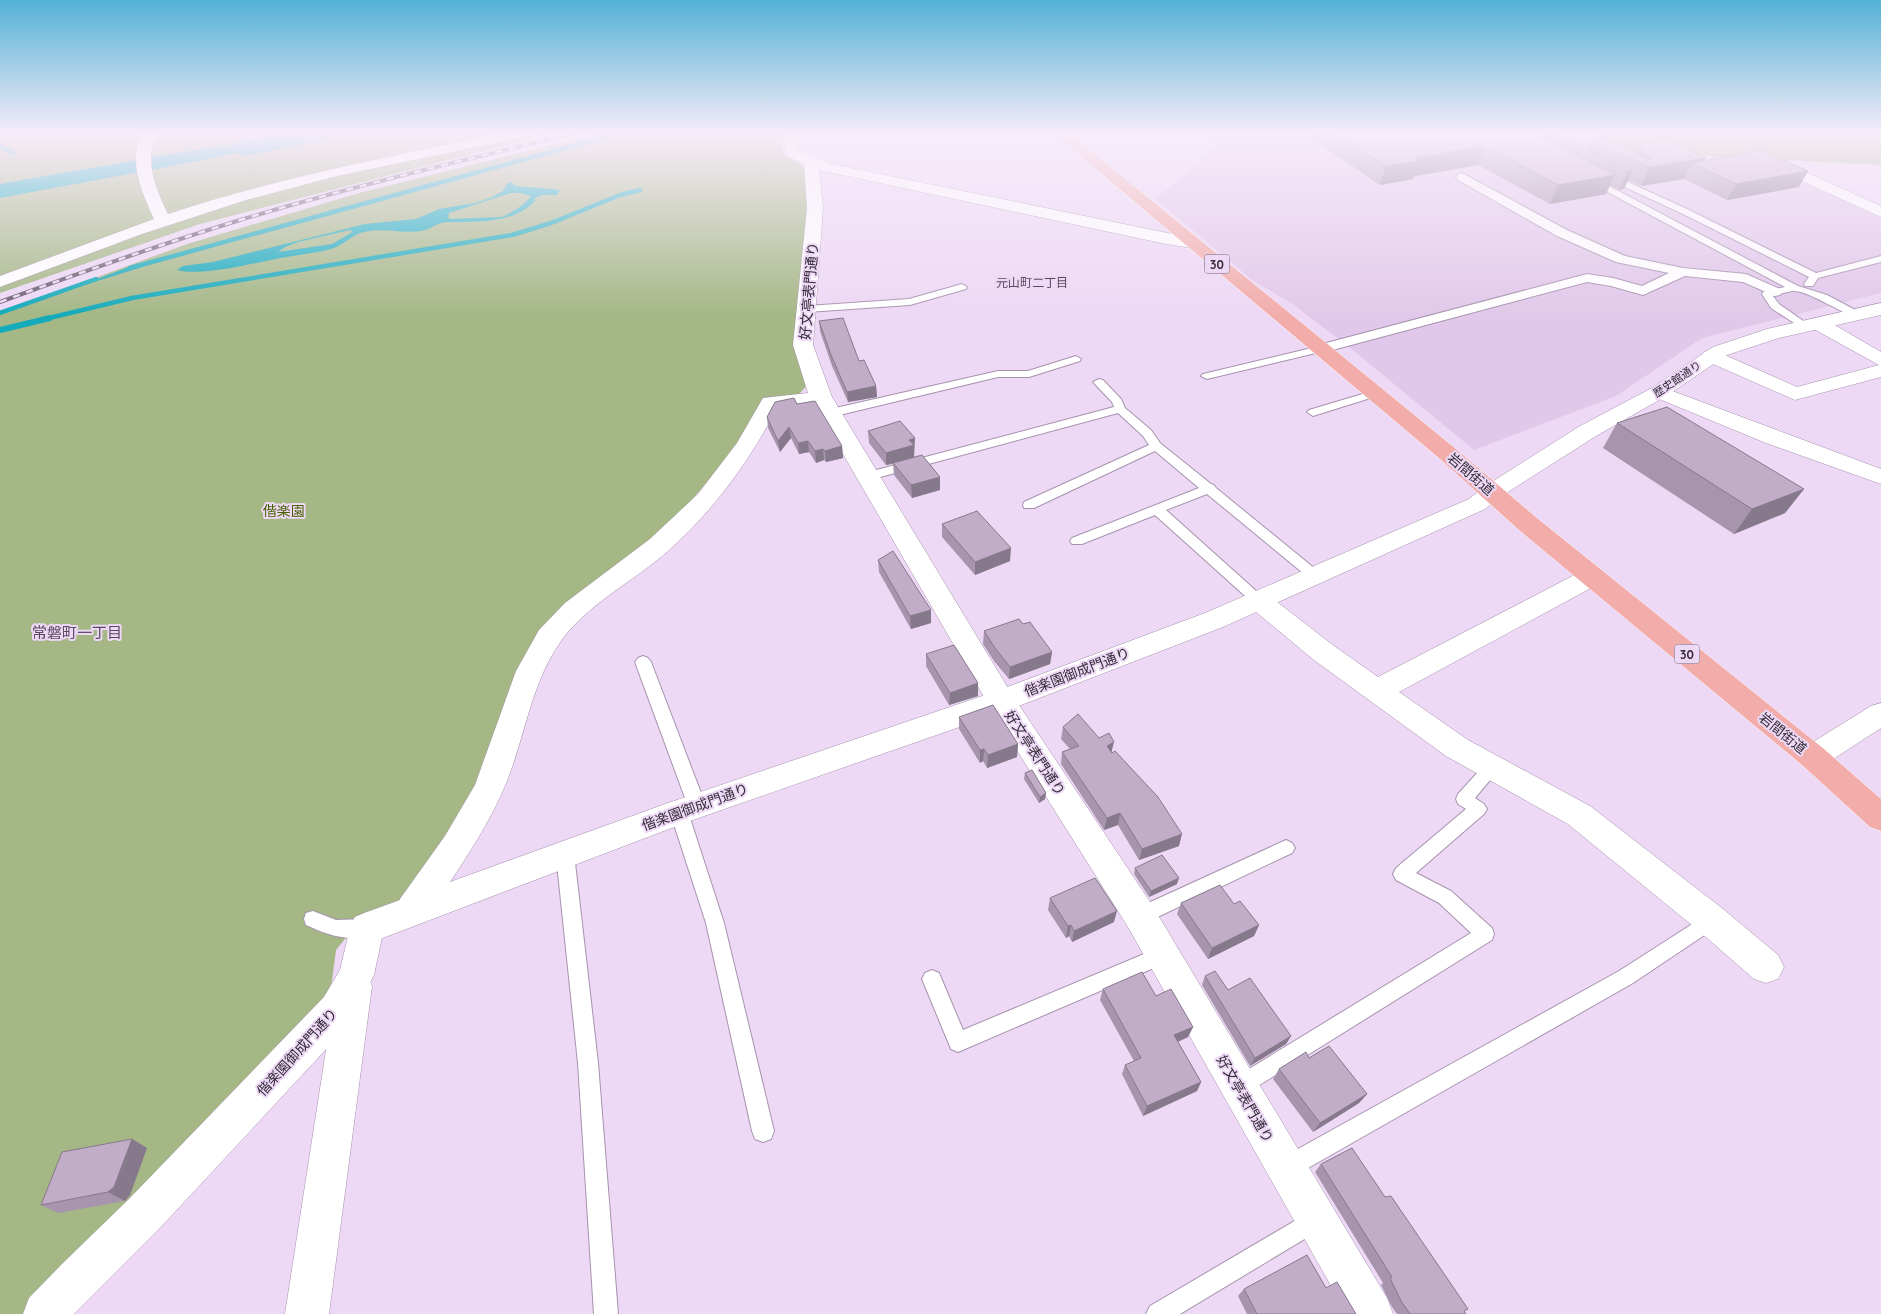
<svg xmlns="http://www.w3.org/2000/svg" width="1881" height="1314" font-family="Quicksand,'Noto Sans JP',sans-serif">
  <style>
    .built { fill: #e1c8ea }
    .green { fill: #a4b785 }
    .water { fill: #14aaba; fill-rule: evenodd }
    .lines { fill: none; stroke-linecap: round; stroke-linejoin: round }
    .stream-far1 { stroke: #14aaba; stroke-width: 4.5 }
    .stream { stroke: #14aaba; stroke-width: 6 }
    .river { fill: #14aaba; fill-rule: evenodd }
    .service-casing { stroke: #a693ad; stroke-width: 2 }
    .pedestrian-casing { stroke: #a693ad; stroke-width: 2 }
    .minor-casing { stroke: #a693ad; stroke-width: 1 }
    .tertiary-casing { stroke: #a693ad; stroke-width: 1 }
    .secondary-casing { stroke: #a693ad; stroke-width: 1 }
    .primary-casing { stroke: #fff; stroke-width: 1 }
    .service { fill: #fff; fill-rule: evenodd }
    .pedestrian { fill: #fff; fill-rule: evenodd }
    .minor { fill: #fff; fill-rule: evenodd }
    .tertiary { fill: #fff; fill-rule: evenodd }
    .secondary { fill: #fff; fill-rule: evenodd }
    .primary { fill: #f2adaa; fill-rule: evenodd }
    .rail-casing { stroke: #6e6273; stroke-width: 4 }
    .rail { stroke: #edd8f5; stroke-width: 2.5; stroke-dasharray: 7; stroke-linecap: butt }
    .wall { fill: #a695ac }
    .shaded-wall { fill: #87798c }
    .building { fill: #c1adc8; stroke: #87798c }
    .labels { text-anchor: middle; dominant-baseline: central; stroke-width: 4; stroke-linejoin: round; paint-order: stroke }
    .far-street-label { font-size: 11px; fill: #332b36; stroke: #edd8f5 }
    .shield { fill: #edd8f5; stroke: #6b5f6f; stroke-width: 1 }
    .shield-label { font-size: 12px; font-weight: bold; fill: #332b36 }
    .far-neighbourhood-label { font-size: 12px; fill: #5b4961; stroke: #edd8f5 }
    .street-label { font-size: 14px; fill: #332b36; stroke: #edd8f5 }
    .park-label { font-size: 14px; fill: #496101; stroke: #edd8f5 }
    .neighbourhood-label { font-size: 15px; fill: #5b4961; stroke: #edd8f5 }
  </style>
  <rect width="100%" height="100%" fill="#edd8f5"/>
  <polygon class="built" points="1201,133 1558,133 1601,151 1768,166 1881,218 1881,293 1702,338 1616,396 1474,450 1354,351 1294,305 1251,279 1156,199 1216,146"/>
  <g class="green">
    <polygon points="0,133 554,133 200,224 0,293"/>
    <polygon points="599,133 784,133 782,143 783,154 803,166 808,178 808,384 794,400 749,429 708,481 671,524 578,595 476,788 405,897 360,920 336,950 329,1003 23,1314 0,1314 0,313 187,244 359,193"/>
    <polygon points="1587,133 1881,133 1881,165 1601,151"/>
  </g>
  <g class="water">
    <polygon points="308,135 310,137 198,161 0,198 0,184 194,150"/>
    <path d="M512 182 515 186 560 190 557 195H543L535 198V201C514 224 474 222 446 222 436 223 430 230 421 231 403 234 383 227 364 232 353 234 345 244 334 248 319 253 302 254 286 257 257 262 204 277 177 270L183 266 213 262 365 224 416 219 439 209 475 203 490 198 503 191 507 184ZM511 193H520L531 196C526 204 510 214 501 217L450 219 448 217 449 213ZM350 230 352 231 351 233 332 244 278 252 285 247 298 242Z"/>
    <polygon points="139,263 142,267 75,288 9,313"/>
  </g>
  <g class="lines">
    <g class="stream-far1">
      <polyline points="0,147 13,153"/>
      <polyline points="130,268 620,133"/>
      <polyline points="0,313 96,279"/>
      <polyline points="45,319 132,298 512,235 551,223 620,195 640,190"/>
    </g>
    <polyline class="stream" points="0,330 50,318"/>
    <polygon class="river" points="285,133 336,133 333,138 324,140 244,156 235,153 231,148 235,143"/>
    <g class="service-casing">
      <g id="service">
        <polygon points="1608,173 1687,209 1816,273 1881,256 1881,262 1818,278 1813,286 1805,286 1804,284 1809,277 1681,213 1605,178 1605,174"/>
        <path d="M1590 176 1798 286 1827 295 1863 314 1862 316C1847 320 1812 290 1792 291 1786 292 1779 294 1773 296L1779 304 1812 327 1807 330 1803 329 1771 308 1762 294 1763 292 1785 287 1587 181 1586 179Z"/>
        <polygon points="962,284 967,287 966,289 910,305 807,312 802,309 807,306 909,299"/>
        <polygon points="1320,346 1324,347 1325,349 1324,351 1207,379 1201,376 1203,374"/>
        <polygon points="1076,356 1081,359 1080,361 1029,377 998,377 831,417 825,413 831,409 998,371 1028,371"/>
        <polygon points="1099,379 1103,380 1121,399 1125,408 1151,430 1160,443 1211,484 1214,485 1216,488 1319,572 1321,575 1319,578 1309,578 1207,494 1166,510 1264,598 1266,601 1264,604 1254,604 1155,515 1082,544 1072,544 1070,541 1072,538 1199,488 1155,451 1034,508 1024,508 1023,505 1024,502 1149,445 1143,436 1118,413 869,480 863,476 865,473 1114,407 1112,402 1093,382"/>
        <polygon points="1376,390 1382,393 1380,395 1313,416 1307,412 1309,410"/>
        <polygon points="643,656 648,658 651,662 706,806 703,811 697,813 691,811 688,806 635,662 638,658"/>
        <polygon points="1493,760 1499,762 1501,767 1475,798 1484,804 1487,809 1484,814 1416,873 1451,891 1492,928 1494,934 1492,940 1245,1094 1238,1097 1231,1094 1228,1087 1231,1080 1471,933 1439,903 1396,880 1393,874 1396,868 1466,809 1458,804 1456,799 1458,794 1487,762"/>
        <polygon points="679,805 685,807 688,812 724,923 774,1131 771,1139 763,1142 755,1139 752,1131 706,923 670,812 673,807"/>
        <polygon points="1286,840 1292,843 1295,848 1292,853 1147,922 1140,924 1133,922 1131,916 1133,910"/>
        <polygon points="565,846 571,849 574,854 598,1063 618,1314 594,1314 578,1063 556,854 559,849"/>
        <path d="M313 911 336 920 367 919 374 922 376 928 374 934C349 943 328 935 306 925L304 919 306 913Z"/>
        <polygon points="1711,912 1718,914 1720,920 1718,926 1633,983 1294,1176 1286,1179 1278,1176 1275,1168 1278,1160 1619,971"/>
        <polygon points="1163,946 1170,949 1173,955 1170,961 958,1052 951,1049 922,979 925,973 932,970 939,973 963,1030"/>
        <polygon points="1315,1209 1323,1212 1326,1220 1323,1228 1180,1314 1146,1314 1150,1306"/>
      </g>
    </g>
    <g class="pedestrian-casing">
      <polygon id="pedestrian" points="1462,173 1567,230 1625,256 1683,268 1746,274 1780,289 1782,292 1780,295 1775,296 1743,282 1685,276 1643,295 1611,286 1587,282 1325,352 1315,352 1312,349 1315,346 1587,274 1613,278 1642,286 1669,273 1616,262 1557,236 1458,180 1456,177 1458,174"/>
    </g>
    <g class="minor-casing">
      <g id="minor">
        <path d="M788 133H802L798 146 800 151 831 164 1192 238 1198 239 1201 243 1198 247 1192 248 1166 244 819 170 823 208 813 345 832 397 1011 693 1152 905 1387 1298 1393 1314H1347L1128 927 991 709 814 404 799 407 777 408C749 462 713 511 668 551 633 582 585 605 559 644 530 686 524 742 504 788 484 835 452 878 424 921L412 925 400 921 395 910 400 899 445 836 475 785 516 671 539 630 565 603 650 539 698 494 737 443 763 398 808 393 793 345 807 208 804 164C785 156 781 153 788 133Z"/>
        <polygon points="1772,157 1881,206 1881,217 1767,165 1764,162 1767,159"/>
        <polygon points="1819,318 1826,320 1881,352 1881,377 1795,400 1704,360 1701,356 1704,352 1711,350 1718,352 1797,387 1879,365 1812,328 1809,324 1812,320"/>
        <polygon points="1659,386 1881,469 1881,484 1766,443 1652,396 1649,392 1652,388"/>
        <polygon points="1593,567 1602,570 1606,576 1602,582 1399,692 1468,740 1590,806 1723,909 1778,955 1784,967 1778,979 1766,983 1754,979 1699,931 1568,824 1446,756 1314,660 1250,607 1246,601 1250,595 1259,592 1268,595 1334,646 1378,677 1584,570"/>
        <polygon points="1881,703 1881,728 1824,765 1813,769 1802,765 1798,757 1802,749 1871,706"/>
        <polygon points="354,969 367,974 372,986 329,1314 285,1314 336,986 341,974"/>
      </g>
    </g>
    <g class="tertiary-casing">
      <g id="tertiary">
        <path d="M143 133H157C143 160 156 189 168 214 278 178 391 156 504 133H530L528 136 523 137 337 176 246 200 142 234 0 287V276L154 219C142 192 127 161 143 133Z"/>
        <polygon points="1881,303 1881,315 1779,338 1727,355 1666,396 1596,436 1500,497 1492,499 1484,497 1480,492 1484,487 1580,426 1652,388 1713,347 1767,329"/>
        <polygon points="367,912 379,917 384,928 374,975 350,1021 330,1045 159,1229 74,1314 23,1314 29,1298 62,1264 129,1199 324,997 340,970 350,928 355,917"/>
      </g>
    </g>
    <g class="secondary-casing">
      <polygon id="secondary" points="1492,485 1500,487 1504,492 1485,509 1223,627 1011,709 690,821 367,944 355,939 350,928 355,917 367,912 668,803 991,693 1205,613 1469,499 1484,487"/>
    </g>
    <g class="primary-casing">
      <polygon id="primary" points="1053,133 1069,133 1456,449 1537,518 1824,749 1881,799 1881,831 1870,827 1802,765 1519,530 1440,459"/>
    </g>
    <use href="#service" class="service"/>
    <use href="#pedestrian" class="pedestrian"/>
    <use href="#minor" class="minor"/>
    <use href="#tertiary" class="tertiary"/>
    <use href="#secondary" class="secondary"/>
    <use href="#primary" class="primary"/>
    <g class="rail-casing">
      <path id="rail" d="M0 302C79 273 159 245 240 220 350 187 463 160 576 133"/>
    </g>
    <use href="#rail" class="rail"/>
  </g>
  <g class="wall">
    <polygon points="1303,133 1594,133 1633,151 1637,143 1706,158 1705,161 1799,187 1727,200 1684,179 1641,186 1628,180 1624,189 1619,190 1610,185 1606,194 1550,204 1478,165 1415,176 1413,179 1380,185"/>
    <polygon points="819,321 859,361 876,386 877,397 848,402 832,366 820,331"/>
    <polygon points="797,404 842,446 843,458 826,462 824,460 816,463 809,452 799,454 791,438 780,452 768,428 767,417"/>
    <polygon points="1617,423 1804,489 1785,513 1734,534 1603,448"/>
    <polygon points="868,431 915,450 914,450 914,457 940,490 912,498 894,475 893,464 886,465 869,443"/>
    <polygon points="942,524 1010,561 975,575 942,537"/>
    <polygon points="878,560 931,610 931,623 911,629 879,572"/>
    <polygon points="1023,624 1052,652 1050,664 1009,679 994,661 983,644 984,631"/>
    <polygon points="926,654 978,696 949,705 926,666"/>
    <polygon points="959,717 1018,744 1017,757 987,768 983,761 980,763 959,729"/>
    <polygon points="1063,727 1112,752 1179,846 1139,860 1118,825 1104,830 1061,764 1062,752 1070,749 1061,739"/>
    <polygon points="1025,773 1046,793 1045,799 1039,803 1024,779"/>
    <polygon points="1135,868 1177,884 1149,897 1134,874"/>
    <polygon points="1050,898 1114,922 1072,942 1069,936 1066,938 1048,910"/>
    <polygon points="1181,903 1234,904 1259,925 1254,936 1208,959 1177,914"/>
    <polygon points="1205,976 1228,990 1291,1036 1286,1044 1250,1066 1202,985"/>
    <polygon points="1103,989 1156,996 1193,1027 1188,1037 1178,1042 1201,1082 1197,1091 1143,1116 1122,1074 1125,1065 1134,1061 1100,1000"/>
    <polygon points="1309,1058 1367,1094 1359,1103 1313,1132 1273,1079 1279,1069"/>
    <polygon points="132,1139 147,1148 130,1195 125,1201 58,1213 41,1205"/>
    <polygon points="1321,1164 1385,1197 1466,1314 1397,1314 1392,1307 1381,1285 1383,1283 1315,1172"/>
    <polygon points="1326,1288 1356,1314 1247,1314 1238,1296 1244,1289"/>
  </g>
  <g class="shaded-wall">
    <polygon points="1594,143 1590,152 1587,147"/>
    <polygon points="1485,146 1478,165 1415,176 1413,179 1380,185 1386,166 1415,158"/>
    <polygon points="1706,158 1701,167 1692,163 1684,179 1641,186 1650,167"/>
    <polygon points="1633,170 1624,189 1619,190 1628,171"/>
    <polygon points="1808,171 1799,187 1727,200 1736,184"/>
    <polygon points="1615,175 1606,194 1550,204 1558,185"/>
    <polygon points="876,386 877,397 848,402 847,392"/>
    <polygon points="789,427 791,438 780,452 778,441"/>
    <polygon points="915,438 914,458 886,465 886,453 909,440"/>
    <polygon points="808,441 809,452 799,454 798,443"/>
    <polygon points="842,446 843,458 826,462 825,451"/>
    <polygon points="823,449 824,460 816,463 815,451"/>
    <polygon points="940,477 940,490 912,498 911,485"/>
    <polygon points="1804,489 1785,513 1734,534 1752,509"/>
    <polygon points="1011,548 1010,561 975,575 975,562"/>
    <polygon points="931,610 931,623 911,629 910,616"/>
    <polygon points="1052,652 1050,664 1009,679 1010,667"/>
    <polygon points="978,683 978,696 949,705 950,693"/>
    <polygon points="1114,742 1111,754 1107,746"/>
    <polygon points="1018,744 1017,757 987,768 988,755"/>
    <polygon points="984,749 983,761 980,763 980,750"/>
    <polygon points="1046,793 1045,799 1039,803 1040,797"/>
    <polygon points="1120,813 1118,825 1104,830 1107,818"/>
    <polygon points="1182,834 1179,846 1139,860 1142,849"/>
    <polygon points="1179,878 1177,884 1149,897 1151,891"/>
    <polygon points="1117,911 1114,922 1072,942 1074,931"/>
    <polygon points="1071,925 1069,936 1066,938 1068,926"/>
    <polygon points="1259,925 1254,936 1208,959 1212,948"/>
    <polygon points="1193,1027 1188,1037 1170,1045 1174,1035"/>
    <polygon points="1291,1036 1286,1044 1250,1066 1255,1058"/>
    <polygon points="1201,1082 1197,1091 1143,1116 1147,1106"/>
    <polygon points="1367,1094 1359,1103 1313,1132 1320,1123"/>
    <polygon points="132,1139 147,1148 130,1195 125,1201 108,1192"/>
  </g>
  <g class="building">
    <polygon points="1335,133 1534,133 1615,175 1558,185 1485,146 1415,158 1420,161 1386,166"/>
    <polygon points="1552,133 1594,133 1651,160 1637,143 1665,138 1706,158 1650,167 1594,143 1587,147 1589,151 1633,170 1628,171"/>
    <polygon points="1761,150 1808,171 1736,184 1692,163"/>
    <polygon points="843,318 859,361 864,360 876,386 847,392 831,355 819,321"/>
    <polygon points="794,398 797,404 815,401 842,446 825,451 823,449 815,451 808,441 798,443 789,427 778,441 767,417 775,402"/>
    <polygon points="1667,407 1804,489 1752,509 1617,423"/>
    <polygon points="900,421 915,438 909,440 914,445 886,453 868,431"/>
    <polygon points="922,455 940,477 911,485 893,463"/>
    <polygon points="977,511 1011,548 975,562 942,524"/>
    <polygon points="893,551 931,610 910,616 878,560"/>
    <polygon points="1019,619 1023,624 1030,622 1052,652 1010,667 995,648 984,631"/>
    <polygon points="954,645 978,683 950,693 926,654"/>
    <polygon points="993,705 1018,744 988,755 984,749 980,750 959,717"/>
    <polygon points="1078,714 1099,738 1109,733 1114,742 1107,746 1112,753 1115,751 1158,797 1182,834 1142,849 1120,813 1107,818 1062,752 1079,746 1063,727"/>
    <polygon points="1032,770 1046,793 1040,797 1025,773"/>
    <polygon points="1162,855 1179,878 1151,891 1135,868"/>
    <polygon points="1095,878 1117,911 1074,931 1071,925 1068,926 1050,898"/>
    <polygon points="1220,885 1234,904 1240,901 1259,925 1212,948 1181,903"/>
    <polygon points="1215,971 1228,990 1250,978 1291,1036 1255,1058 1205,976"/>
    <polygon points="1142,972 1156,996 1171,989 1193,1027 1174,1035 1201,1082 1147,1106 1125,1065 1141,1058 1103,989"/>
    <polygon points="1329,1046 1367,1094 1320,1123 1279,1069 1306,1052 1309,1058"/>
    <polygon points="132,1139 114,1187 108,1192 41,1205 62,1152"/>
    <polygon points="1352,1148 1385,1197 1391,1196 1468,1309 1464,1311 1466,1314 1410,1314 1401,1301 1390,1278 1392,1277 1321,1164"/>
    <polygon points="1307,1255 1326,1288 1337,1282 1356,1314 1257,1314 1244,1289"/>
  </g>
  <linearGradient id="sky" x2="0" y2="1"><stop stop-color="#53b0d6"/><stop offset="0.42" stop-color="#f7edfa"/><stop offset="1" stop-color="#f7edfa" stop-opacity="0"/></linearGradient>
  <rect width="1881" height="317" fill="url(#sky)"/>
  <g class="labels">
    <g class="far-street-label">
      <text transform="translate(1677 379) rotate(-34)">歴史館通り</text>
    </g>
    <g class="shield">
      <rect x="1204.5" y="254.5" width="25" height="19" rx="4"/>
      <rect x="1674.5" y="644.5" width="25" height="19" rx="4"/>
    </g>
    <g class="shield-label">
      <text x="1217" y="264">30</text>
      <text x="1687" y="654">30</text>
    </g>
    <g class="far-neighbourhood-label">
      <text x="1032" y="282">元山町二丁目</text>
    </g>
    <g class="street-label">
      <text transform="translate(809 291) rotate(-85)">好文亭表門通り</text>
      <text transform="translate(1471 474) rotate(41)">岩間街道</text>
      <text transform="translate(1077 672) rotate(-21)">偕楽園御成門通り</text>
      <text transform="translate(1783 733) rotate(39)">岩間街道</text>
      <text transform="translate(1035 753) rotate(57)">好文亭表門通り</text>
      <text transform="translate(695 807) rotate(-20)">偕楽園御成門通り</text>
      <text transform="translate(297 1052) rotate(-48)">偕楽園御成門通り</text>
      <text transform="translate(1245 1099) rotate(60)">好文亭表門通り</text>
    </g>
    <g class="park-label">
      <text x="284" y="511">偕楽園</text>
    </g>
    <g class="neighbourhood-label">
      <text x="77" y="632">常磐町一丁目</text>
    </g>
  </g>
</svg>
